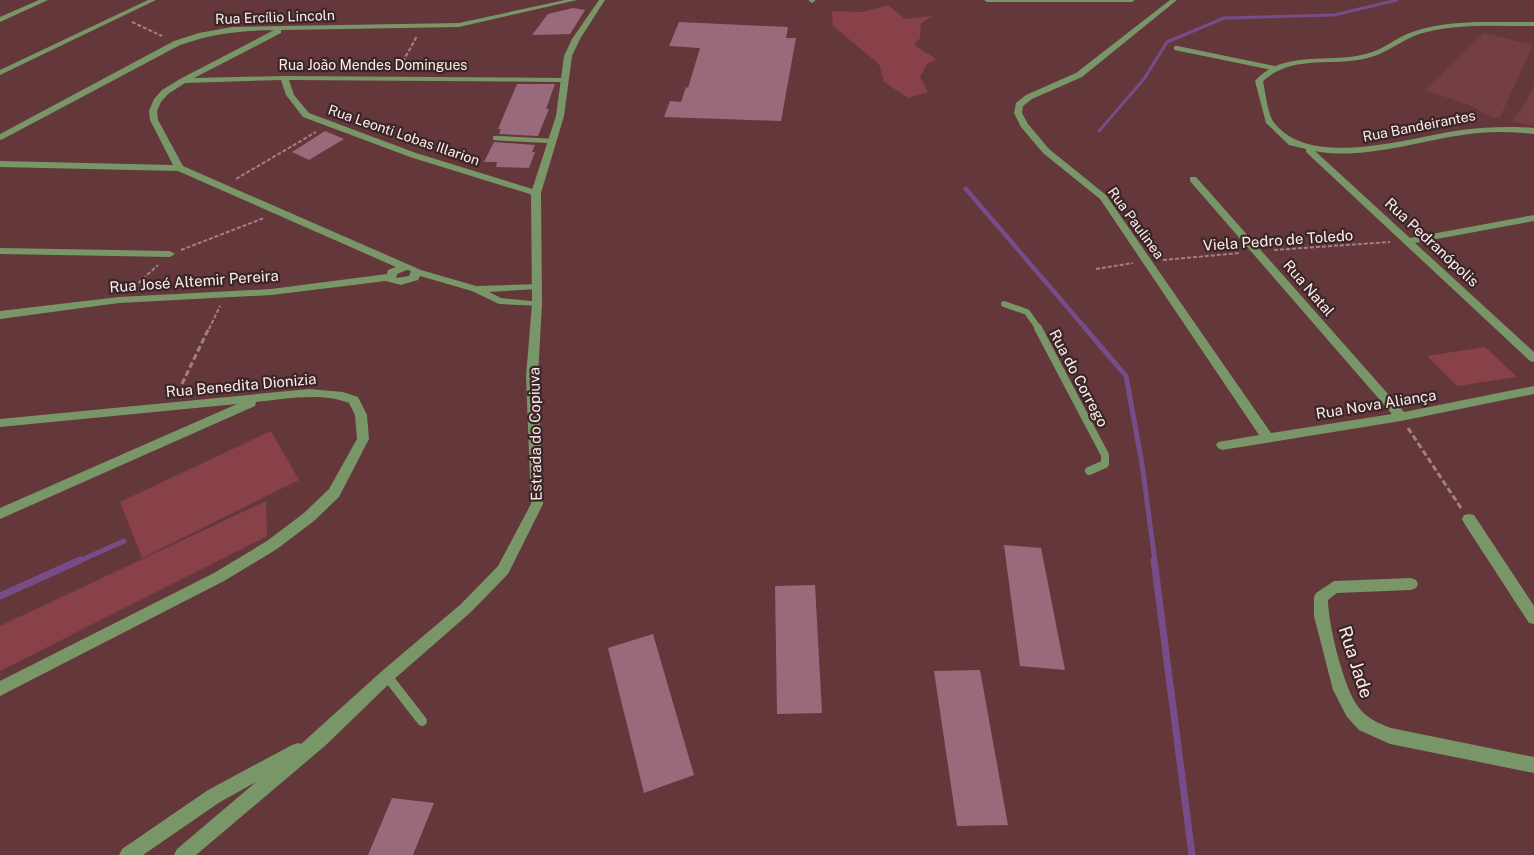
<svg xmlns="http://www.w3.org/2000/svg" width="1534" height="855" font-family="'Public Sans',sans-serif">
  <style>
    .built { fill: #733f44 }
    .green { fill: #894149 }
    .lines { fill: none; stroke-linecap: round; stroke-linejoin: round }
    .stream-far3 { stroke: #764d89; stroke-width: 3 }
    .stream-far2 { stroke: #764d89; stroke-width: 4.5 }
    .stream-far1 { stroke: #764d89; stroke-width: 5 }
    .stream { stroke: #764d89; stroke-width: 7 }
    .building { fill: #996a7c }
    .path-far1 { stroke: #a28083; stroke-width: 2; stroke-dasharray: 4 2; stroke-linecap: butt }
    .path { stroke: #a28083; stroke-width: 3; stroke-dasharray: 6 3; stroke-linecap: butt }
    .service-far3 { stroke: #799668; stroke-width: 4.5 }
    .service-far2 { stroke: #799668; stroke-width: 6 }
    .service-far1 { stroke: #799668; stroke-width: 8 }
    .service { stroke: #799668; stroke-width: 10 }
    .minor { fill: #799668; fill-rule: evenodd }
    .tertiary { fill: #799668; fill-rule: evenodd }
    .labels { text-anchor: middle; dominant-baseline: central; stroke-width: 4.5; stroke-linejoin: round; paint-order: stroke }
    .far-street-label { font-size: 14px; fill: #feeced; stroke: #3b2627 }
    .street-label { font-size: 15px; fill: #feeced; stroke: #3b2627 }
    .near-street-label { font-size: 18px; fill: #feeced; stroke: #3b2627 }
  </style>
  <rect width="100%" height="100%" fill="#64373b"/>
  <g class="built">
    <polygon points="1484,33 1533,45 1500,117 1493,118 1472,106 1425,90"/>
    <polygon points="1534,86 1534,126 1512,121 1523,107"/>
  </g>
  <g class="green">
    <polygon points="888,5 905,19 933,16 921,23 920,38 914,45 936,59 927,64 920,77 928,92 908,98 884,82 879,64 833,26 832,11 862,12"/>
    <polygon points="1485,347 1517,377 1457,386 1427,356"/>
    <polygon points="271,431 299,480 142,558 120,502"/>
    <polygon points="266,501 267,536 0,671 0,626"/>
  </g>
  <g class="lines">
    <polyline class="stream-far3" points="1099,131 1144,79 1167,42 1224,18 1334,15 1397,0"/>
    <polyline class="stream-far2" points="966,189 1086,329"/>
    <g class="stream-far1">
      <polyline points="1085,328 1126,376 1142,464 1155,562"/>
      <polyline points="77,562 124,541"/>
    </g>
    <g class="stream">
      <polyline points="1154,560 1192,855"/>
      <polyline points="0,596 80,560"/>
    </g>
  </g>
  <g class="building">
    <polygon points="573,8 585,10 570,34 532,35 548,14"/>
    <polygon points="679,22 788,27 786,38 796,38 781,121 664,117 670,101 681,102 686,87 688,88 700,48 669,46"/>
    <polygon points="517,84 555,84 546,109 549,109 538,136 499,134 501,129 498,129"/>
    <polygon points="325,131 344,139 309,160 292,152"/>
    <polygon points="494,142 535,145 532,152 535,152 529,168 496,167 497,162 484,162"/>
    <polygon points="1004,545 1041,548 1065,670 1020,666"/>
    <polygon points="815,585 822,713 777,714 775,586"/>
    <polygon points="653,634 694,775 644,793 608,648"/>
    <polygon points="980,670 1008,825 957,826 934,671"/>
    <polygon points="392,798 434,803 413,855 368,855"/>
  </g>
  <g class="lines">
    <g class="path-far1">
      <polyline points="132,22 162,36"/>
      <polyline points="400,67 417,36"/>
      <polyline points="236,179 316,132"/>
      <polyline points="181,250 264,218"/>
      <polyline points="1274,250 1390,242"/>
      <polyline points="1163,260 1240,253"/>
      <polyline points="1096,269 1133,263"/>
      <polyline points="134,287 158,265"/>
      <polyline points="209,329 220,306"/>
    </g>
    <g class="path">
      <polyline points="178,392 209,328"/>
      <polyline points="1408,428 1461,508"/>
    </g>
    <g class="service-far3">
      <polyline points="1176,48 1273,68"/>
      <polyline points="495,138 552,141"/>
    </g>
    <polyline class="service-far2" points="1004,304 1027,312 1039,329"/>
    <polyline class="service-far1" points="1038,328 1105,455 1105,464 1089,471"/>
    <polyline class="service" points="387,676 422,721"/>
    <g class="minor">
      <polygon points="39,0 48,0 0,22 0,17"/>
      <polygon points="148,0 156,0 0,75 0,70"/>
      <path d="M565 0H577L459 27 281 30V33L194 78 284 76 566 78V82H563L289 80 294 95 309 113 416 153 539 191V195H533L410 157 303 117 286 95 281 80 185 83 168 94 161 102 157 111 158 120 183 166 421 270 476 286 541 284 542 286 537 289 489 292 501 298 541 302 542 304 541 306 499 304 472 291 420 276 418 280 401 285 386 281 271 295 119 303 0 319V311L119 297 271 289 387 274 388 270 396 267 178 171 0 167V161L173 165 150 120 149 111 154 99 162 90 180 79 274 30C237 31 215 33 180 45L3 139 0 140V134L174 41 199 33 232 27 459 23ZM407 270 411 271 409 276 396 278 397 274Z"/>
      <polygon points="808,0 815,0 815,1 812,3"/>
      <polygon points="984,0 1135,0 1132,2 987,2"/>
      <polygon points="1170,0 1177,0 1082,77 1032,99 1023,106 1022,113 1028,124 1049,149 1106,195 1271,433 1392,414 1190,181 1190,177 1196,177 1404,412 1534,386 1534,394 1401,421 1222,450 1218,448 1216,445 1218,442 1259,435 1100,199 1043,153 1021,127 1014,113 1016,103 1026,95 1076,73"/>
      <path d="M1476 22H1534V26C1496 26 1455 23 1419 34 1400 41 1384 55 1364 59 1329 66 1292 55 1263 81 1265 91 1268 114 1273 121 1308 171 1411 137 1461 130 1486 127 1509 126 1534 128V134C1507 131 1483 131 1456 136 1413 143 1358 160 1315 151L1410 238 1534 215V221L1415 243 1534 352V362L1530 361 1306 152V149L1289 145 1266 123 1255 81C1284 49 1328 64 1365 54 1381 51 1393 40 1407 34 1429 25 1453 23 1476 22Z"/>
      <polygon points="0,248 170,251 175,254 170,257 0,254"/>
      <path d="M309 389 343 392 358 397 367 415 369 439 339 497 314 521 277 549 224 581 0 696V681L214 573 267 541 304 513 329 489 357 439 355 415 349 403C321 392 286 399 256 402L255 406 0 519V508L237 404 0 427V419Z"/>
      <polygon points="1469,514 1474,515 1534,606 1534,624 1529,623 1464,523 1462,519 1464,515"/>
      <path d="M1411 578 1416 580 1418 584 1416 588 1411 590 1337 593 1328 600C1328 624 1344 690 1359 708 1368 719 1378 723 1391 728L1534 757V773L1390 744 1359 730 1347 717 1333 690 1314 616V597L1316 593 1334 581Z"/>
    </g>
    <polygon class="tertiary" points="599,0 605,0 580,39 572,56 564,116 541,193 542,304 538,376 543,504 508,574 471,612 392,681 326,745 196,855 174,855 177,849 256,782 220,802 143,855 119,855 122,849 208,790 292,745 298,743 301,744 382,671 461,604 498,566 531,504 526,376 532,304 531,193 556,116 564,56 572,39"/>
  </g>
  <g class="labels">
    <g class="far-street-label">
      <text transform="translate(275 17) rotate(-2)">Rua Ercílio Lincoln</text>
      <text x="373" y="65">Rua João Mendes Domingues</text>
      <text transform="translate(1419 126) rotate(-11)">Rua Bandeirantes</text>
      <text transform="translate(404 135) rotate(19)">Rua Leonti Lobas Illarion</text>
      <text transform="translate(1136 223) rotate(54)">Rua Paulinea</text>
    </g>
    <g class="street-label">
      <text transform="translate(1278 240) rotate(-4)">Viela Pedro de Toledo</text>
      <text transform="translate(1432 242) rotate(43)">Rua Pedranópolis</text>
      <text transform="translate(194 281) rotate(-4)">Rua José Altemir Pereira</text>
      <text transform="translate(1309 288) rotate(49)">Rua Natal</text>
      <text transform="translate(1079 378) rotate(62)">Rua do Corrego</text>
      <text transform="translate(241 385) rotate(-5)">Rua Benedita Dionizia</text>
      <text transform="translate(1376 404) rotate(-9)">Rua Nova Aliança</text>
      <text transform="translate(535 434) rotate(-91)">Estrada do Copiuva</text>
    </g>
    <g class="near-street-label">
      <text transform="translate(1356 662) rotate(72)">Rua Jade</text>
    </g>
  </g>
</svg>
